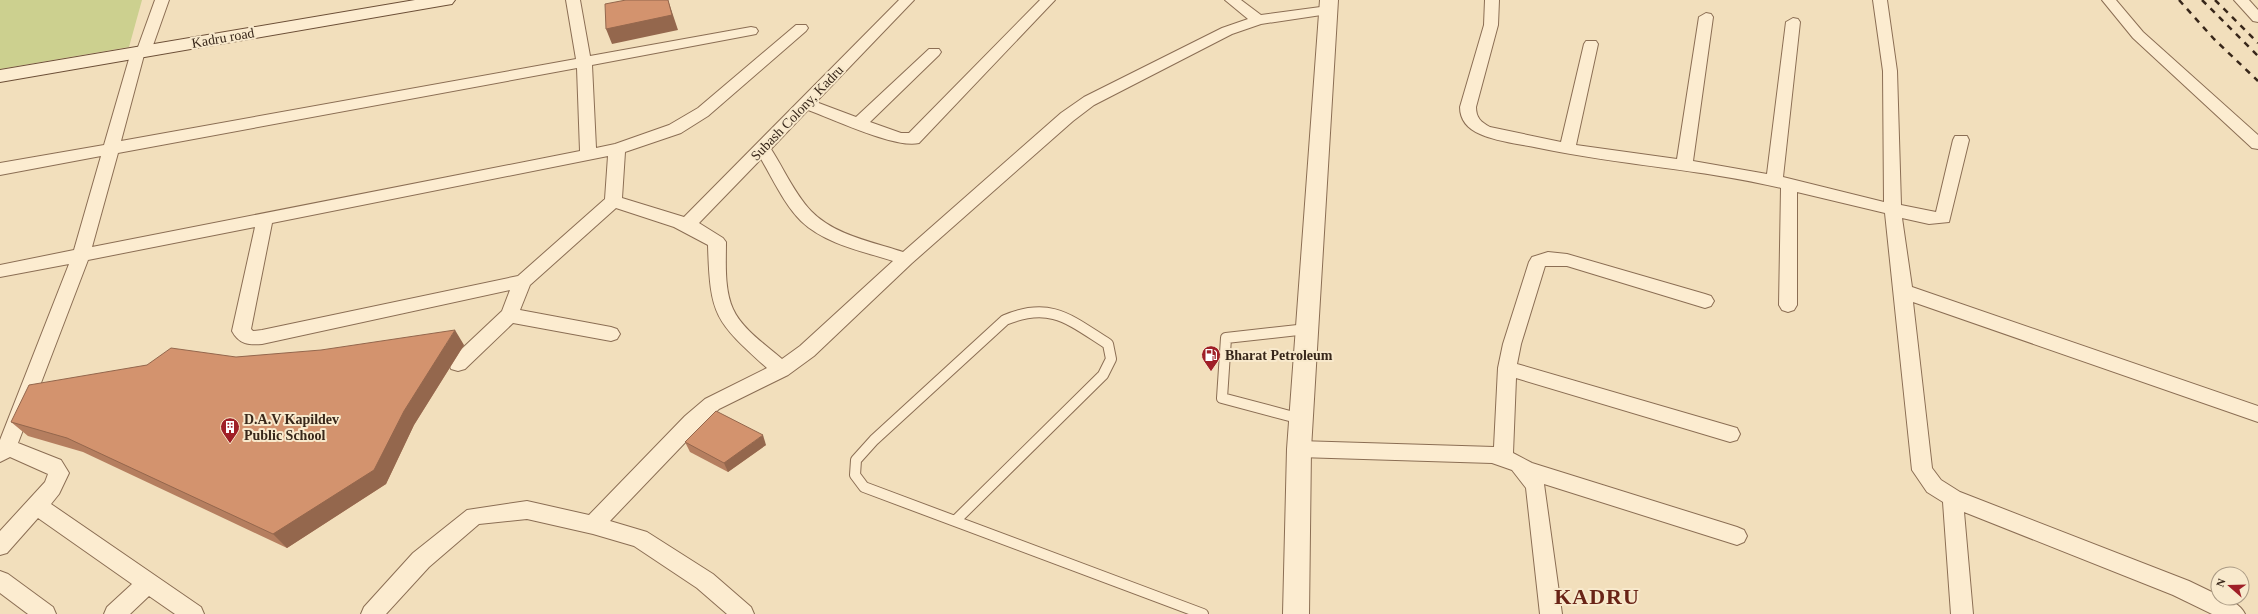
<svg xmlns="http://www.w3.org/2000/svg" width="2258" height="614" font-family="'Times New Roman',serif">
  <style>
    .green { fill: #ccd08f }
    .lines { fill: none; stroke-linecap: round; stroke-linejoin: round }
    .service-casing { stroke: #8b6e54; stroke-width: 12 }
    .minor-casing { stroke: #8b6e54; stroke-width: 2 }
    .tertiary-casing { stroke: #8b6e54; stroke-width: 2 }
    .secondary-casing { stroke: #6c4f37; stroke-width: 2 }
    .service { stroke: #fcecd0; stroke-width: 10 }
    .minor { fill: #fcecd0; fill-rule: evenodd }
    .tertiary { fill: #fcecd0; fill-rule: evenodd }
    .secondary { fill: #fcecd0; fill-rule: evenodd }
    .rail { stroke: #38271a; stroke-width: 2.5; stroke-dasharray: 6 6; stroke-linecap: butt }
    .wall { fill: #b57e5f }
    .shaded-wall { fill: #94674d }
    .building { fill: #d3936e; stroke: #94674d }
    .labels { text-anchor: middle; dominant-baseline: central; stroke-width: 4; stroke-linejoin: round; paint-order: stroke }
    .street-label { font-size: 14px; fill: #38271a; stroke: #f8e9cc }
    .poi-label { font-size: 14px; font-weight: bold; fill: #38271a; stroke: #f8e9cc; text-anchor: start }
    .near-district-label { font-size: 22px; font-weight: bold; letter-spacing: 1px; fill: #692316; stroke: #f8e9cc }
  </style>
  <rect width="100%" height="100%" fill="#f2dfbc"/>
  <polygon class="green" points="0,0 142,0 129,47 0,69"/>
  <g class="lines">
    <g class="service-casing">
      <g id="service">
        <polyline points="1301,419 1222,398 1226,338 1307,329"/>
        <path d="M955 521 1103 375 1111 359 1108 344C1070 320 1051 301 1005 320L874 440 856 460 855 475 864 487 1203 614"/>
      </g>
    </g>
    <g class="minor-casing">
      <g id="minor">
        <path d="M155 0H169L151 51 144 55 121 141 576 59 566 0H580L590 56 751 27 756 28 758 31 756 34 751 35 592 65 596 148 615 144 669 125 698 108 796 25H806L808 28 806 31 708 116 681 133 625 152 622 198 684 217 899 0H914L816 102 856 117 929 49H939L941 52 939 55 870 122 901 133H909L1040 0H1055L919 143C896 149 833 119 808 110L771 149C784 169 794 193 811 211 834 235 873 242 903 252L1061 113 1084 97 1222 28 1248 19 1225 0H1241L1261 15 1328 6 1335 10 1328 14 1261 24 1232 34 1094 105 1073 121 912 263 814 356 788 375 719 409 699 428 610 521 647 532 713 574 751 607 754 614H727L697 588 634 546 593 534 527 519 479 524 429 567 386 614H361L364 607 413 553 467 510 527 501 589 515 685 416 705 399 767 368C715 321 710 316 708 245L674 227 616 208 530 285 520 310 611 327 617 329 620 334 617 339 611 341 513 323 465 369 458 371 451 369 449 364 451 359 502 311 510 290 262 344C248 345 239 344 232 331L255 227 88 260 18 443 61 460 69 473 59 494 51 504 201 607 204 614H175L149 596 130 614H104L107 607 132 584 38 518 7 553 0 555V531L45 482 48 474 10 457 0 462V440L69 264 0 277V265L74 250 101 156 0 175V163L104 145 131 52 133 49 138 47ZM577 68 580 151 92 247 118 153ZM608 156 605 199 518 276 262 330 253 331 251 329 272 223ZM761 159C773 179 784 204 801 221 825 244 862 251 893 261L800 346 782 359C766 345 742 329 733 309 724 289 726 263 726 242L723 238 699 223Z"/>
        <path d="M1485 0H1499L1498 25 1476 107C1476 118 1481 122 1490 127L1561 142 1584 44 1586 41H1596L1598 44 1576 145 1677 159 1699 17 1706 13 1711 14 1713 17 1693 161 1767 174 1786 22 1793 18 1798 19 1800 22 1783 177 1884 202 1883 71 1873 0H1887L1897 71 1901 205 1936 212 1953 140 1955 136H1967L1969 140 1949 222 1929 224 1902 218 1912 287 2258 406V422L1913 302 1932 468 1941 480 1960 492 2189 581 2218 595V598C2229 598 2241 605 2245 614H2212L2173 595 1964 512 1973 614H1951L1943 502 1927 492 1912 470 1885 213 1797 192V305L1794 310 1788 312 1782 310 1779 305 1781 188C1701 169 1619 165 1539 148 1520 144 1498 142 1480 134 1468 129 1460 120 1460 107L1484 25Z"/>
        <polygon points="2102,0 2116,0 2143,32 2258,135 2258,149 2252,148 2133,38"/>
        <polygon points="2234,0 2249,0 2258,10 2258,22 2253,21"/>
        <polygon points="1548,252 1567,254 1705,294 1711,296 1714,301 1711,306 1705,308 1567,266 1545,266 1521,344 1517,364 1730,426 1737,428 1740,434 1737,440 1730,442 1516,378 1513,453 1532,463 1737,527 1744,530 1747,536 1744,542 1737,545 1544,484 1562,614 1540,614 1526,488 1512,470 1492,463 1299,457 1292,455 1289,449 1292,443 1299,441 1494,447 1498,368 1503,344 1529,262 1532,257"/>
        <polygon points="0,571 8,574 53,607 56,614 28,614 0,593"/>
      </g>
    </g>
    <g class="tertiary-casing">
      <polygon id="tertiary" points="1320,0 1338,0 1311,449 1309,614 1283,614 1287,449"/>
    </g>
    <g class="secondary-casing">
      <polygon id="secondary" points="415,0 455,0 452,4 446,5 0,82 0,70"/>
    </g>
    <use href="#service" class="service"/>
    <use href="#minor" class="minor"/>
    <use href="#tertiary" class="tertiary"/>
    <use href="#secondary" class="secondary"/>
    <g class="rail">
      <polyline points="2179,0 2214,39 2258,81"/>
      <polyline points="2202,0 2258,56"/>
      <polyline points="2215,0 2258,43"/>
    </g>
  </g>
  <g class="wall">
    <polygon points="464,345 414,425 386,484 287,548 83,452 28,436 11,422 147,365 236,357"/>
    <polygon points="685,442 766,445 728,472 690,452"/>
  </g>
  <g class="shaded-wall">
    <polygon points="668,0 678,30 612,44 606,29"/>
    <polygon points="455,330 464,345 414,425 386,484 287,548 273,534 404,411"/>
    <polygon points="763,435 766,445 728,472 724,463"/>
  </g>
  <g class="building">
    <polygon points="626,0 668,0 672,15 606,29 605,4"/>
    <polygon points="455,330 404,411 374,470 273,534 67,438 11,422 29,385 147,365 171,348 236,357 321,350"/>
    <polygon points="716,411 763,435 724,463 685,442"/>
  </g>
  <defs>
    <g id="fuel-pin" transform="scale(1)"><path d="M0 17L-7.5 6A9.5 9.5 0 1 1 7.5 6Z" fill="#9f1f27" stroke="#f8e9cc"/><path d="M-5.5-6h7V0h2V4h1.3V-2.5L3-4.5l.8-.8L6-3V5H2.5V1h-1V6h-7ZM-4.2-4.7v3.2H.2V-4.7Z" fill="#fff"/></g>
    <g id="building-pin" transform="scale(1)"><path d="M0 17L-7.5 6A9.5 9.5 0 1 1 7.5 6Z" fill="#9f1f27" stroke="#f8e9cc"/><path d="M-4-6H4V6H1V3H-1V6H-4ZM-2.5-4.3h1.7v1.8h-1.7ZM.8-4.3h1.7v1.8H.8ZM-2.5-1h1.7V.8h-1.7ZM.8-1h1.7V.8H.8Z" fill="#fff"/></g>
  </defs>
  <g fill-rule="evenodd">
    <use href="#fuel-pin" x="1211" y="355"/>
    <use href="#building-pin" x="230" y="427"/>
  </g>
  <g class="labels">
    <g class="street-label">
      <text transform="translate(223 38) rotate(-10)">Kadru road</text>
      <text transform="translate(797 113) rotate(-46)">Subash Colony, Kadru</text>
    </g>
    <g class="poi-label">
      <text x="1225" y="355">Bharat Petroleum</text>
      <text x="244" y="419">D.A.V Kapildev<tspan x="244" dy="16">Public School</tspan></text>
    </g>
    <g class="near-district-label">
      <text x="1597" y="596">KADRU</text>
    </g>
  </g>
  <g transform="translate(2230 586) rotate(290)"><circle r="19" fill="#f8e9cc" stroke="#ab9b85"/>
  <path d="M0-3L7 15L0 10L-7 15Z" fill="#9f1f27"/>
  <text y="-6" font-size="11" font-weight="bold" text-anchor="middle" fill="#38271a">N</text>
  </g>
</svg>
